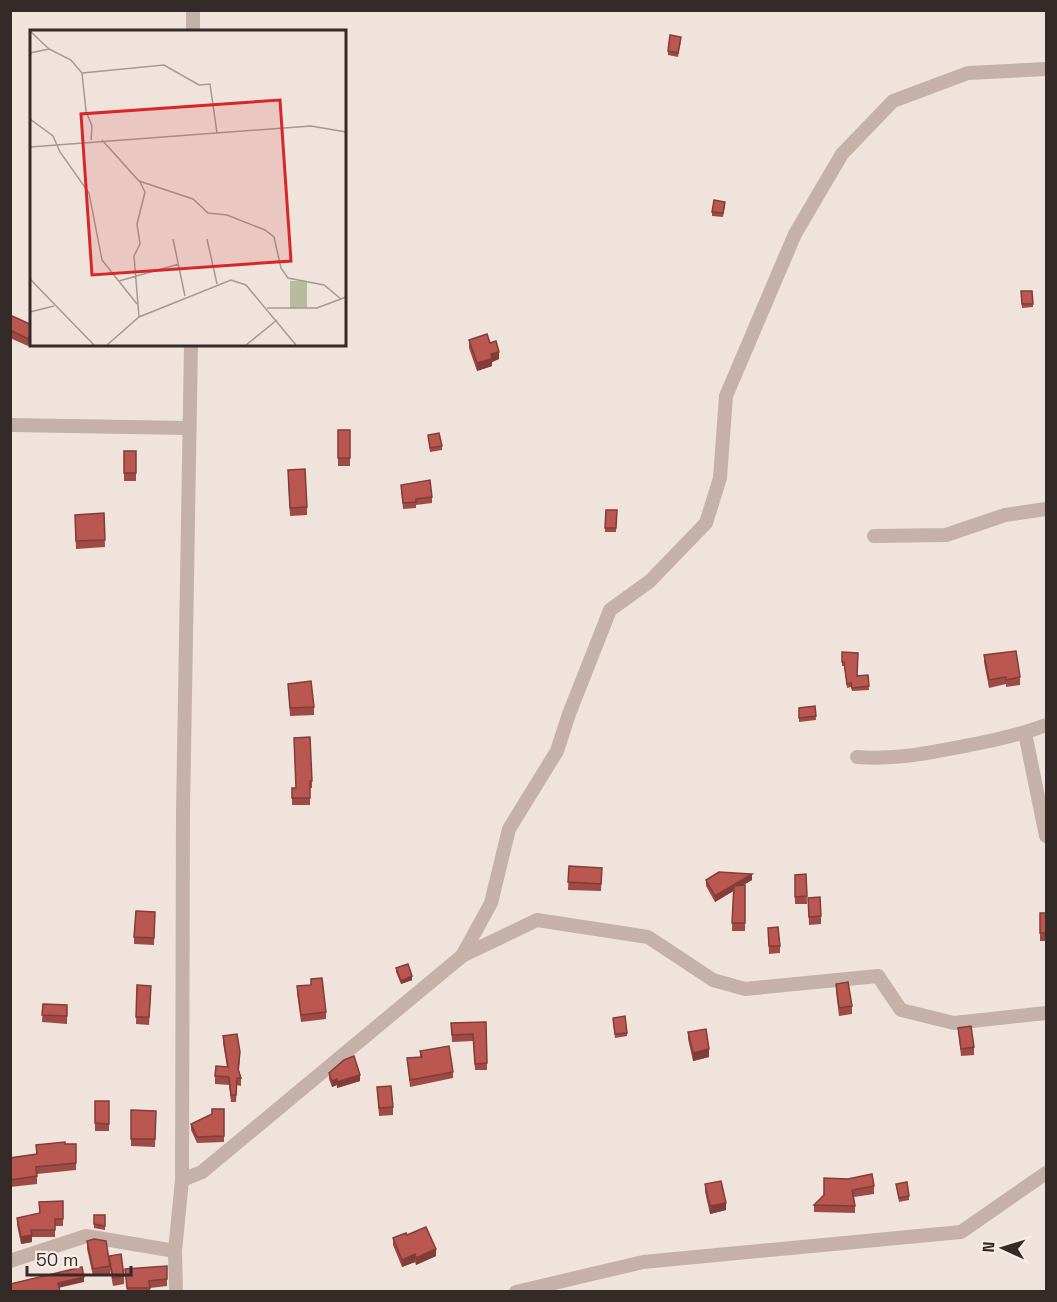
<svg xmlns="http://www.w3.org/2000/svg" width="1057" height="1302" font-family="'Space Grotesk',sans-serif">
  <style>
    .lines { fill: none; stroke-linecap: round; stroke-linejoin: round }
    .minor { stroke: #c6b1a9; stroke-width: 14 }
    .wall { fill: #9f4b45 }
    .shaded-wall { fill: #823d38 }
    .building { fill: #b95750; stroke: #823d38; stroke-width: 1.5 }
    .inset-road { fill: none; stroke: #a49994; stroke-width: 1.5 }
    .view { fill: #d62828; fill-opacity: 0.15; stroke: #d62828; stroke-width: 3 }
    .inset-edge { fill: none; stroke: #342a28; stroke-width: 3 }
  </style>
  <rect width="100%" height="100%" fill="#efe3dc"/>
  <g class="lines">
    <g class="minor">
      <polyline points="193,10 193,32"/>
      <polyline points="10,425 188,428"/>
      <polyline points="874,536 946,535 1005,515 1046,509"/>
      <polyline points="1025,733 1046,836"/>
      <path d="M857 757C899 760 935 752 975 744 1000 739 1023 734 1046 725"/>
      <polyline points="462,956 537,920 648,937 713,980 745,989 878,976 901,1010 954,1023 1046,1013"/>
      <polyline points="182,1180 202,1172 462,956 491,903 509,829 557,751 569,714 610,610 650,581 706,523 720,478 726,396 795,234 842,154 893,101 968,73 1046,69"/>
      <polyline points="10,1261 86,1236 175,1251"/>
      <polyline points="176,1292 175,1251 182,1180 183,812 191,345"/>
      <polyline points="516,1292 643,1262 961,1232 1046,1173"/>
    </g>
  </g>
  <g class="wall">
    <polygon points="681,40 678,57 668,55 668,51"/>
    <polygon points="725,206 723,217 712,216 712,212"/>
    <polygon points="1021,291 1032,291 1033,307 1022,308"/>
    <polygon points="10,320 32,325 28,346 10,338"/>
    <polygon points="469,340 490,343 499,359 492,362 492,366 477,371 469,348"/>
    <rect x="338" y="430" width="12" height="36"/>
    <polygon points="428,435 442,446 442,450 430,452"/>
    <rect x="124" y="451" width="12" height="30"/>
    <polygon points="288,478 307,507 307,515 290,516"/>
    <polygon points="401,485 432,497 432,503 416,505 416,508 403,509"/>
    <polygon points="606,510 617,510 616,532 605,532"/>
    <polygon points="104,513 105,547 76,549 75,515"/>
    <polygon points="842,652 857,676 868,675 869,690 852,691 851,687 847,688 844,666 842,666"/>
    <polygon points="984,655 1020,677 1020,685 1006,687 1006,684 989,688 984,662"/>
    <polygon points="288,684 314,707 314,715 290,716"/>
    <polygon points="815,706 816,720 799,722 799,708"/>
    <polygon points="294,745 312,781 312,788 310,788 310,805 292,805 292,788 296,788"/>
    <polygon points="569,866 602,868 601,891 568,890"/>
    <polygon points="806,874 807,904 795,904 795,875"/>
    <polygon points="706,880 752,880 743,885 745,885 745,931 732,931 733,891 715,902 706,886"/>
    <polygon points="808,898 821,916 821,924 809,925"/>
    <polygon points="155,912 154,945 134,944 134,937"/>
    <rect x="1040" y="913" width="7" height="28"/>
    <polygon points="768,928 780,946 780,953 769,954"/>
    <polygon points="396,968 412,980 401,984 396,972"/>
    <polygon points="311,979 326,1012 326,1019 301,1022 297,993 297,986 311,985"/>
    <polygon points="836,984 852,1006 852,1014 839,1016 836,991"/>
    <polygon points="137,985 151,993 149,1025 136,1024"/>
    <polygon points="43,1004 67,1005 67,1024 42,1022"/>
    <polygon points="486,1022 487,1070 475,1070 473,1041 452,1042 451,1023"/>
    <polygon points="613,1022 627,1033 627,1036 615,1038"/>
    <polygon points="958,1028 974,1047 974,1055 961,1056"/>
    <polygon points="688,1032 709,1057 693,1061 688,1039"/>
    <polygon points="223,1036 240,1060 239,1070 241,1078 241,1086 237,1085 236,1102 231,1102 229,1085 215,1084 215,1076 227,1067 223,1043"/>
    <polygon points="420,1051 453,1072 453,1078 410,1087 407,1058 420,1057"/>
    <polygon points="329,1073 360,1081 337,1088 337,1085 332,1087 329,1079"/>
    <polygon points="377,1087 393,1107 393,1115 379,1116"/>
    <rect x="95" y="1101" width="14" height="30"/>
    <polygon points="224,1109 224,1142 197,1143 191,1130 191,1124"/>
    <polygon points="131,1110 156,1111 155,1147 131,1146"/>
    <polygon points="76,1144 76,1170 37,1174 37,1184 10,1187 10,1158 36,1154 36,1145"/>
    <polygon points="705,1184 726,1210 710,1214 705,1192"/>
    <polygon points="896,1184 909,1196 909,1200 899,1202"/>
    <polygon points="874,1186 874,1194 854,1197 855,1206 855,1213 814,1212 814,1205 824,1195"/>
    <polygon points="63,1201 63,1226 55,1226 55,1237 32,1237 32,1242 21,1244 17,1225 17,1218 39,1213"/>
    <polygon points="94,1215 105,1215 105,1230 94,1228"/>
    <polygon points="407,1235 436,1256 416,1265 415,1262 402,1267 393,1245 393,1238"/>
    <polygon points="87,1241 110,1266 110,1274 93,1276 87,1249"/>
    <polygon points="109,1256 124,1276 124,1284 113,1286 109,1264"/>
    <polygon points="167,1266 167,1286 150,1288 150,1292 127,1292 125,1269"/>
  </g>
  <g class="shaded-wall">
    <polygon points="32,331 32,339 28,346 28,339"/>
    <polygon points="499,352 499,359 492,362 492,366 477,371 477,363 491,354"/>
    <polygon points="752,874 752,880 715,902 715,896"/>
    <polygon points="412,976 412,980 401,984 401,981"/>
    <polygon points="709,1049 709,1057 693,1061 693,1053"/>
    <polygon points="360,1075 360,1081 337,1088 337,1082"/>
    <polygon points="337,1079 337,1085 332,1087 332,1081"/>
    <polygon points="726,1203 726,1210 710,1214 710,1206"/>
    <polygon points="32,1235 32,1242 21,1244 21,1237"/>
    <polygon points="436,1249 436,1256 416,1265 416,1258"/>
    <polygon points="415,1254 415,1262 402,1267 402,1260"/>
    <polygon points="84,1277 84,1282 58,1288 58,1283"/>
  </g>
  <g class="building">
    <polygon points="670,35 681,37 678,53 668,51"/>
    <polygon points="714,200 725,202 723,213 712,212"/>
    <polygon points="1021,291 1032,291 1033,304 1022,304"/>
    <polygon points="12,316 32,325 32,331 28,339 10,330 10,320"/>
    <polygon points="487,334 490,343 496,341 499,352 491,354 492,359 477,363 469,340"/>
    <rect x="338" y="430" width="12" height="28"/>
    <polygon points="439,433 442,446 430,448 428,435"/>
    <rect x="124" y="451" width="12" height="22"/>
    <polygon points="305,469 307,507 290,508 288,470"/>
    <polygon points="430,480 432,497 416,499 416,502 403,503 401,485"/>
    <polygon points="606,510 617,510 616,528 605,528"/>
    <polygon points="104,513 105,540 76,541 75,515"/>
    <polygon points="1016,651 1020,677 1006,680 1006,677 989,680 984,655"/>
    <polygon points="842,652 858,653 857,676 868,675 869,686 852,688 851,683 847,684 844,662 842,662"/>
    <polygon points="311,681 314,707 290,708 288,684"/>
    <polygon points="815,706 816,716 799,718 799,708"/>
    <polygon points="310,737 312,781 310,781 310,798 292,798 292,788 296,788 294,738"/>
    <polygon points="569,866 602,868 601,884 568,882"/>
    <polygon points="719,872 752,874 715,896 706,880"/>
    <polygon points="806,874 807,896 795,897 795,875"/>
    <polygon points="745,885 745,923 732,923 734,886"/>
    <polygon points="820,897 821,916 809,917 808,898"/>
    <polygon points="136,911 155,912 154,938 134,937"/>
    <rect x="1040" y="913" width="7" height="20"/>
    <polygon points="778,927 780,946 769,946 768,928"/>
    <polygon points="408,964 412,976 401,981 396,968"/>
    <polygon points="322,978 326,1012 301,1015 297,986 311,985 311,979"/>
    <polygon points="848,982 852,1006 839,1008 836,984"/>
    <polygon points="137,985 151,986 149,1017 136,1017"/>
    <polygon points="43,1004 67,1005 67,1016 42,1015"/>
    <polygon points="625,1016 627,1033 615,1034 613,1018"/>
    <polygon points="486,1022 487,1063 475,1064 473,1034 452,1035 451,1023"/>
    <polygon points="971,1026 974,1047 961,1049 958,1028"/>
    <polygon points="706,1029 709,1049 693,1053 688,1032"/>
    <polygon points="237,1034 240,1052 238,1069 241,1078 237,1078 236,1095 231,1095 229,1077 215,1076 216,1066 228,1067 223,1036"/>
    <polygon points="449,1046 453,1072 410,1080 407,1058 422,1057 420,1051"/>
    <polygon points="354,1056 360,1075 337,1082 337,1079 332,1081 329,1073 344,1060"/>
    <polygon points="391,1086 393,1107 379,1108 377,1087"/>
    <polygon points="95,1101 109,1101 109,1124 95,1123"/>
    <polygon points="212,1109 224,1109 224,1136 197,1137 191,1124 212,1114"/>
    <polygon points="131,1110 156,1111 155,1139 131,1139"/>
    <polygon points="65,1142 65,1144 76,1144 76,1163 36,1167 37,1176 10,1180 10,1158 37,1154 36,1145"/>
    <polygon points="872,1174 874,1186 852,1190 855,1206 814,1205 824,1195 824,1178 848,1179"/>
    <polygon points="721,1181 726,1203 710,1206 705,1184"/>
    <polygon points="907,1182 909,1196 899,1198 896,1184"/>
    <polygon points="63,1201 63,1219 55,1219 55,1230 31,1230 32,1235 21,1237 17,1218 40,1213 39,1202"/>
    <polygon points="94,1215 105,1215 105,1226 94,1224"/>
    <polygon points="426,1227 436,1249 416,1258 415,1254 402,1260 393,1238 406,1233 407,1235"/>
    <polygon points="94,1239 106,1241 110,1266 93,1269 87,1241"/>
    <polygon points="121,1254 124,1276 113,1278 109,1256"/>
    <polygon points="167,1266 167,1279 149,1281 150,1288 127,1288 125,1269"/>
    <polygon points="82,1267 84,1277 58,1283 60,1292 10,1292 10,1284"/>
  </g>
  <g transform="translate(30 30)">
    <rect width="316" height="316" fill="#efe3dc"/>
    <path d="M260 251H277V278H260Z" fill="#b7bc9e"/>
    <path class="inset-road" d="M0 1 19 19 41 30 52 43 56 81 62 96 61 110M0 23 19 19M52 43 134 35 169 55 180 54 187 103M0 89 23 106 30 122 59 163 72 230 107 274M72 110 109 151 163 169 178 183 197 185 235 200 244 207 251 238 258 248 294 255 311 269M0 117 281 96 316 102M143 209 155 266M177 209 187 254M0 249 64 315M89 251 149 234M237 278H287L316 267M0 282 24 276M109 287 104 226 110 214 107 194 115 162 110 152M77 315 109 287 201 250 216 255 266 315M216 315 247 290"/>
    <path class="view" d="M250 70 261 231 62 245 51 84Z"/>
    <rect width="316" height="316" class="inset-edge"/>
  </g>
  <rect width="1057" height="1302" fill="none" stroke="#342a28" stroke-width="24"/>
  <g transform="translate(1003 1248) rotate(274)" stroke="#f7ede8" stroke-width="4.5" paint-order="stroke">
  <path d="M0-4.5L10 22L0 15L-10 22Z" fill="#342a28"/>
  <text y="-9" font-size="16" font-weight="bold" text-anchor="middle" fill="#342a28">N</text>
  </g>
  <path d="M27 1266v9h104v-9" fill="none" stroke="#342a28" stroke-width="3"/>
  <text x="36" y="1266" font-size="18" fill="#342a28" stroke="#f7ede8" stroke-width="4.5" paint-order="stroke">50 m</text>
</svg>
